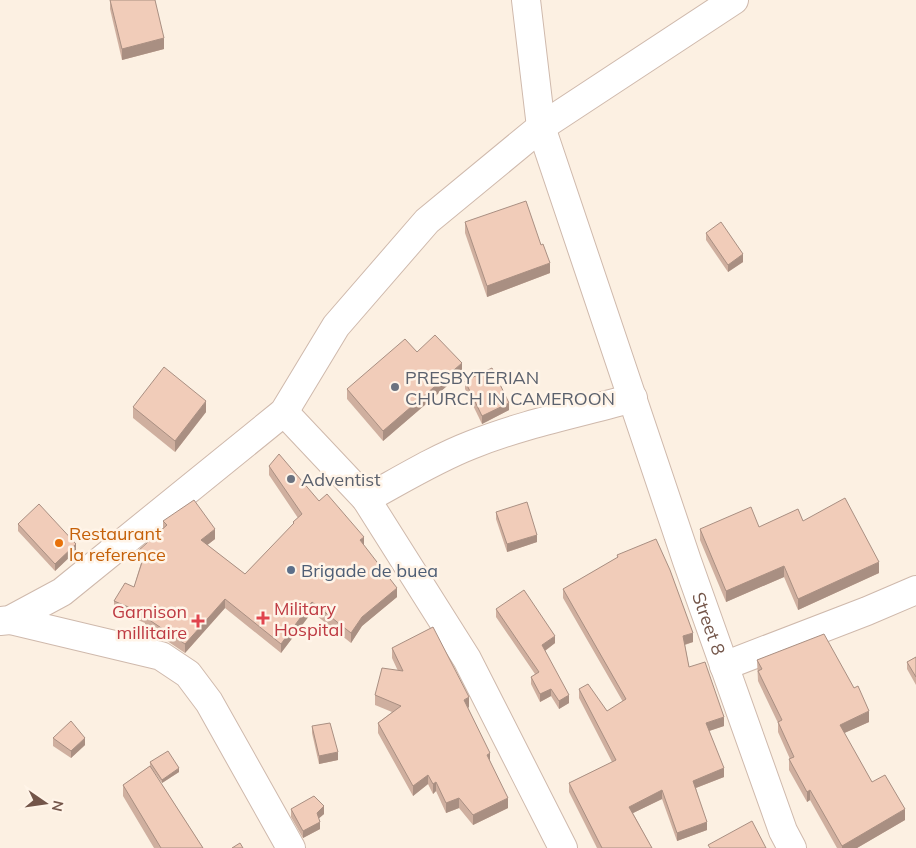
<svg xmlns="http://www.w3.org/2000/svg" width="916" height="848" font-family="Mulish,sans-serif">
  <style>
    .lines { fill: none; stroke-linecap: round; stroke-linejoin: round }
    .minor-casing { stroke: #cfb9ac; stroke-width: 30 }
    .minor { stroke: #fff; stroke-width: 28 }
    .wall { fill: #cfaf9f }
    .shaded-wall { fill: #a98f82 }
    .building { fill: #f1ccb9; stroke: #a98f82 }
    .worship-dot { fill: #6b7280; stroke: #fff4e8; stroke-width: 2 }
    .food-dot { fill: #e8710a; stroke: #fff4e8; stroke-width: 2 }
    .service-dot { fill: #5c6f8a; stroke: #fff4e8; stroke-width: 2 }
    .health-dot { fill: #e0444e; stroke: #fff4e8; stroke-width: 2 }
    .labels { text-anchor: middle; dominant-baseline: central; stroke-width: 5; stroke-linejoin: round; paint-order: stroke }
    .worship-label { font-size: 18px; fill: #5b616d; stroke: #fff4e8; text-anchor: start }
    .food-label { font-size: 18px; fill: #c56008; stroke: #fff4e8; text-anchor: start }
    .service-label { font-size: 18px; fill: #4e5e75; stroke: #fff4e8; text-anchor: start }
    .health-label { font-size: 18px; fill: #be3a42; stroke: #fff4e8; text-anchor: start }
    .street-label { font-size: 18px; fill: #735549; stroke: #fff4e8 }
  </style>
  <rect width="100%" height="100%" fill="#fcf0e2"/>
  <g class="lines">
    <g class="minor-casing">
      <g id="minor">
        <path id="s1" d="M526 0 541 127 687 561 783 831 792 848"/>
        <polyline points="284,412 366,499 467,659 563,848"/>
        <path d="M366 499C401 480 435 459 471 445 523 424 579 413 633 398"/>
        <polyline points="10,620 161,656 188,674 209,702 291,848"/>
        <polyline points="0,621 10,620 62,592 284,412 336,326 427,221 541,127 734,0"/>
        <polyline points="724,666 867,611 916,590"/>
      </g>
    </g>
    <use href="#minor" class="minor"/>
  </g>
  <g class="wall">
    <polygon points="110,0 155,0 164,49 122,60 110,9"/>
    <polygon points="465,222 550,273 487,297 465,233"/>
    <polygon points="706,233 743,262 728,272 706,240"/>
    <polygon points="462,373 383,441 347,399 347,389"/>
    <polygon points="465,381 509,410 482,424 465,389"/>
    <polygon points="133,407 206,412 175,452 133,418"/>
    <polygon points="269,466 319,501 364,546 397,597 362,626 351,643 312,612 281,653 225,608 185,653 145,626 145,623 114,610 114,601 134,587 141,563 138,560 138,551 163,528 163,521 215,539 207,545 245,574 293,525 293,522 298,518 269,475"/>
    <polygon points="496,512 537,542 507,552 496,519"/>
    <polygon points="803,521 879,573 798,610 784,577 726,602 700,540 700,529 759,527"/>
    <polygon points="18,524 76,551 55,571 18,531"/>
    <polygon points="617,555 693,642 685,645 689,667 724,726 709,731 724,777 696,788 707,830 677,841 662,799 633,813 652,848 597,848 569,792 569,783 612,762 579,698 579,689 607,711 623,702 563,598 563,589 617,558"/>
    <polygon points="496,609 555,643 545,651 569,703 559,709 551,696 540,702 531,684 531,677 535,674 496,617"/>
    <polygon points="392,648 469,707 468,708 490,761 508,808 473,825 459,808 446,813 436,791 433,794 428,784 413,796 378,733 378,723 392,712 375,705 375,695 398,671 392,658"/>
    <polygon points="916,657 916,685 907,669 907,662"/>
    <polygon points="757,660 869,722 844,733 872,782 905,820 857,848 837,848 810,800 807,802 789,770 789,759 790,759 778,732 778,723 758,681"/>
    <polygon points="312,726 338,760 319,764 312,733"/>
    <polygon points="53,738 85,745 71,758 53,746"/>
    <polygon points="150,762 179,772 162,783 150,766 203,848 154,848 123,796 123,785 150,766"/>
    <polygon points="291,809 324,814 319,818 320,829 303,838 291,817"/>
  </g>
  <g class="shaded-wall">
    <polygon points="164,38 164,49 122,60 122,49"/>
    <polygon points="743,254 743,262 728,272 728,265"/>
    <polygon points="550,263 550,273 487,297 487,286"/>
    <polygon points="462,363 462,373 383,441 383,431"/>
    <polygon points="206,401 206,412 175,452 175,441"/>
    <polygon points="509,403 509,410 482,424 482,416"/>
    <polygon points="215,529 215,539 201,550 201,540"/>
    <polygon points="537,535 537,542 507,552 507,544"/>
    <polygon points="364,537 364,546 360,540"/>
    <polygon points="76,544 76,551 55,571 55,564"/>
    <polygon points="879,562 879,573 798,610 798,599"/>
    <polygon points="784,566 784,577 726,602 726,591"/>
    <polygon points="397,588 397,597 362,626 351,643 351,633 362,617"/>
    <polygon points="225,599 225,608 185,653 185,644"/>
    <polygon points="312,602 312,612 281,653 281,644"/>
    <polygon points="693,633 693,642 683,645 683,636"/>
    <polygon points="555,636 555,643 542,653 542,645"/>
    <polygon points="551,689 551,696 540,702 540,694"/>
    <polygon points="569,695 569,703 559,709 559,701"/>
    <polygon points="469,697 469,707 464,710 464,700"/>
    <polygon points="869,711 869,722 840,735 840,725"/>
    <polygon points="724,717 724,726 706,732 706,723"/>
    <polygon points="85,738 85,745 71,758 71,751"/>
    <polygon points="338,752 338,760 319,764 319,756"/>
    <polygon points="490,753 490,763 487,755"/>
    <polygon points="179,768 179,772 162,783 162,780"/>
    <polygon points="724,768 724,777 693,789 693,781"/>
    <polygon points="428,775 428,784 413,796 413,786"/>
    <polygon points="436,782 436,791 433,794 433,784"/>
    <polygon points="662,790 662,799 629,815 629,807"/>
    <polygon points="810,790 810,800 807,802 807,792"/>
    <polygon points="459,798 459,808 446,813 446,803"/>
    <polygon points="508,798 508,808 473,825 473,815"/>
    <polygon points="324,806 324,814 317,820 317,813"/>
    <polygon points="905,809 905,820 857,848 842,848 842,846"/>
    <polygon points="320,822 320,829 303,838 303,831"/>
    <polygon points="707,822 707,830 677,841 677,833"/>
  </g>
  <g class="building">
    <polygon points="110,0 155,0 164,38 122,49"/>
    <polygon points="526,201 541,245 543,244 550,263 487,286 465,222"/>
    <polygon points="721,222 743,254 728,265 706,233"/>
    <polygon points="435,335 462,363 383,431 347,389 405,339 417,352"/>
    <polygon points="164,367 206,401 175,441 133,407"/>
    <polygon points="492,368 509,403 482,416 465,381"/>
    <polygon points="279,454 319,501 327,494 364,537 360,540 397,588 362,617 351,633 312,602 281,644 225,599 185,644 145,617 145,614 114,601 125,583 134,587 144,556 138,551 167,525 163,521 194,500 215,529 201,540 245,574 294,523 293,522 302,514 269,466"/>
    <polygon points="845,498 879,562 798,599 784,566 726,591 700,529 751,507 759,527 798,509 803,521"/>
    <polygon points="527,502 537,535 507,544 496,512"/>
    <polygon points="39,504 76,544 55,564 18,524"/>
    <polygon points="656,539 670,570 693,633 683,636 689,667 705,662 724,717 706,723 724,768 693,781 707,822 677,833 662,790 629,807 652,848 602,848 569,783 616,760 579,689 588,684 607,711 626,699 563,589 618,557 617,555"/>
    <polygon points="524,590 555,636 542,645 569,695 559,701 551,689 540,694 531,677 539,672 496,609"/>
    <polygon points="433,627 469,697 464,700 490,753 487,755 508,798 473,815 459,798 446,803 436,782 433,784 428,775 413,786 378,723 401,706 375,695 382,668 403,671 392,648"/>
    <polygon points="824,634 854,688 858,686 869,711 840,725 872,782 885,775 905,809 842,846 810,790 807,792 789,759 794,757 778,722 782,720 758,671 762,669 757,660"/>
    <polygon points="916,657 916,677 907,662"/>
    <polygon points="71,721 85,738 71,751 53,738"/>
    <polygon points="330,723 338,752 319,756 312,726"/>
    <polygon points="168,751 179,768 162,780 150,762"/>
    <polygon points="150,766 203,848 161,848 123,785"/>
    <polygon points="314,796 324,806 317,813 320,822 303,831 291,809"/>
    <polygon points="752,821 766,848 710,848 708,845"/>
    <polygon points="240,843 243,848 232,848"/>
  </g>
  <g class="worship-dot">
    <circle cx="395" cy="387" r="5"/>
    <circle cx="291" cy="479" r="5"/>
  </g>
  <circle class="food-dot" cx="59" cy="543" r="5"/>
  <circle class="service-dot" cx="291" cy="570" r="5"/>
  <g class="health-dot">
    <path d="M260.5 610.5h5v5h5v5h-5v5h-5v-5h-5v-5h5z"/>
    <path d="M195.5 613.5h5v5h5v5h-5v5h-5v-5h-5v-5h5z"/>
  </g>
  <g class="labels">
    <g class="worship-label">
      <text x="405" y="377">PRESBYTERIAN<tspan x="405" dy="21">CHURCH IN CAMEROON</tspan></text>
      <text x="301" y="479">Adventist</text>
    </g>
    <g class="food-label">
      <text x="69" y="533">Restaurant<tspan x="69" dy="21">la reference</tspan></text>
    </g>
    <g class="service-label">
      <text x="301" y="570">Brigade de buea</text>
    </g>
    <g class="health-label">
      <text x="274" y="608">Military<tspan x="274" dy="21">Hospital</tspan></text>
      <text x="187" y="611" text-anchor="end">Garnison<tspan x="187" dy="21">millitaire</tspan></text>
    </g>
    <g class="street-label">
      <text stroke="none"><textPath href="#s1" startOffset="652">Street 8</textPath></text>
    </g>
  </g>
  <g transform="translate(45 803) rotate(103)" stroke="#fff4e8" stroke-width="4" paint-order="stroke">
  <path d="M0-4L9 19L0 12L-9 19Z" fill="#735549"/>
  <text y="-8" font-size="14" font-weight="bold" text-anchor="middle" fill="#735549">N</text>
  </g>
</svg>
